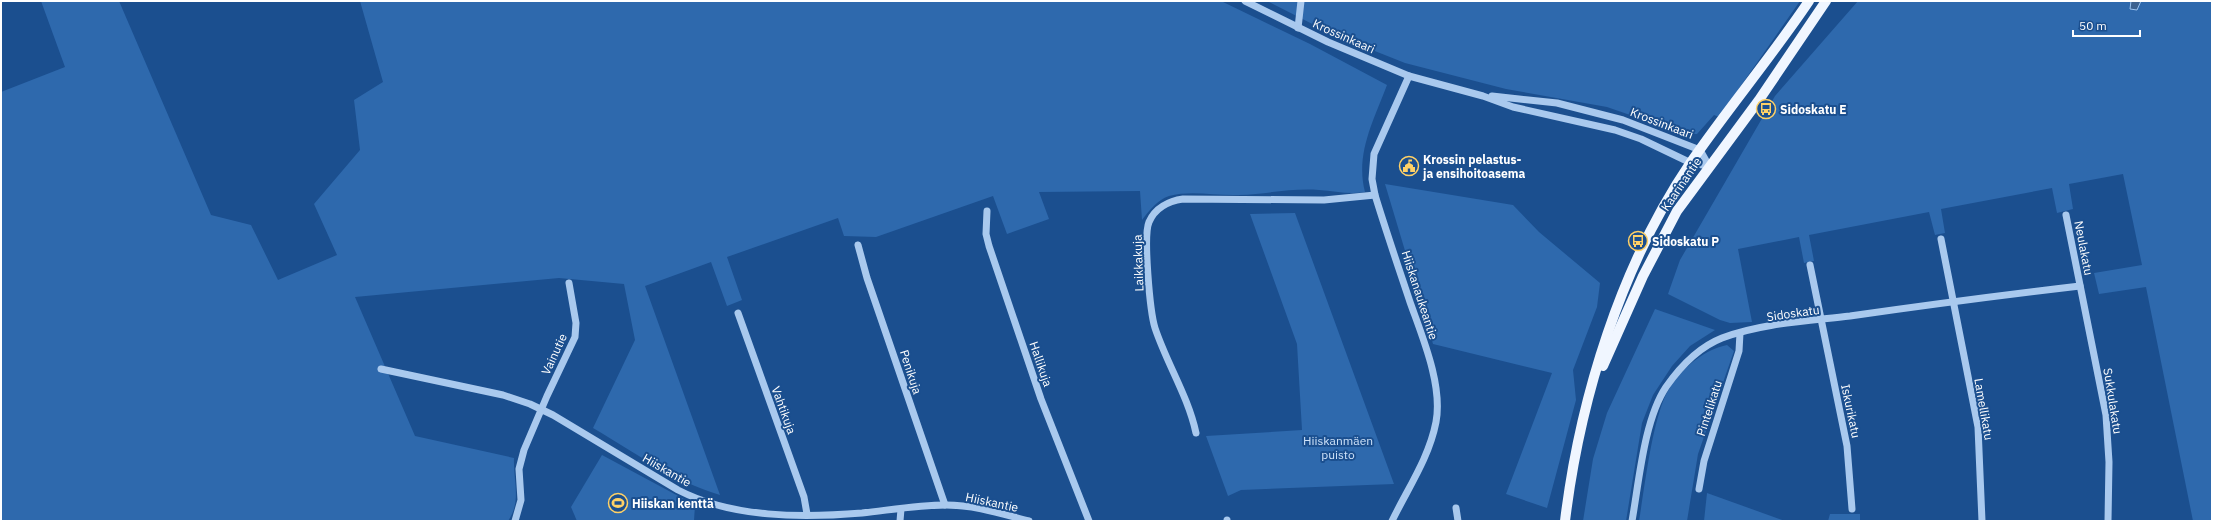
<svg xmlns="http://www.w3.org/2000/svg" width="2213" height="522" font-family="'IBM Plex Sans',sans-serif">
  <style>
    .green { fill: #2e69ad }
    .water { fill: #3c6290; stroke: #9cc4f0 }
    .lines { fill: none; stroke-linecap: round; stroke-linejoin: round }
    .minor { stroke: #a9c9ee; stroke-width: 7 }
    .major { stroke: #f0f6ff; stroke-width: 10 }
    .labels { text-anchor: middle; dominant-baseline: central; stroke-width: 4; stroke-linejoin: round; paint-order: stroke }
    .street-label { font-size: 12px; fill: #fff; stroke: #1b4f8f }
    .poi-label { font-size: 12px; font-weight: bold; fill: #fff; stroke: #1b4f8f; text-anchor: start }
    .park-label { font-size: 12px; fill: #cfe3fa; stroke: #1b4f8f }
  </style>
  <rect width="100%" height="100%" fill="#1b4f8f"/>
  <g class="green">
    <path d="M41 1H119L211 215 251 225 278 280 337 255 314 204 360 150 354 100 383 82 360 1H1221L1310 44 1387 85C1374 120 1355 154 1365 192 1349 195 1335 191 1319 190 1292 188 1266 194 1239 195 1216 196 1191 190 1169 196 1157 200 1149 211 1142 220L1140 191 1039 192 1049 219 1007 234 993 196 876 237 844 236 838 218 727 257 742 300 727 306 711 262 645 286 720 495C675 482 634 452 593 428L635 340 624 284 559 278 355 297 415 436 514 458C513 481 522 501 508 521H1V92L65 67Z"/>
    <polygon points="1267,1 1800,1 1719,117 1714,115 1697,134 1685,134 1607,107 1506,89 1405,63 1332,34"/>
    <polygon points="1858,1 2212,1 2212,521 2193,521 2146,287 2099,294 2094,273 2142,265 2123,174 2069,184 2073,209 2057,213 2052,188 1941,209 1945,233 1935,235 1929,212 1809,235 1814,261 1804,263 1799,237 1738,249 1752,322 1730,323 1720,320 1668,294 1680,260 1775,96"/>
    <polygon points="1385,184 1513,205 1539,232 1600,283 1597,307 1573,370 1576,400 1547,508 1506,494 1552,373 1433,344"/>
    <polygon points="1295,213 1394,484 1241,490 1228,496 1206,436 1302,430 1297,344 1250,214"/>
    <polygon points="1655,309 1715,330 1690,346 1672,366 1653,395 1642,423 1626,521 1583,521 1593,459 1607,413"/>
    <path d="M1727 345 1734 351 1698 454 1687 521H1639C1645 485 1651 431 1664 399 1675 374 1701 350 1727 345Z"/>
    <polygon points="602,455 695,505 694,521 577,521 571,507"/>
    <polygon points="1707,493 1785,521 1704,521"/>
    <polygon points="1830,514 1860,514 1860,521 1828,521"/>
  </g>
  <polygon class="water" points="2131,1 2141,1 2137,10 2130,9"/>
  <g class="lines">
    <g class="minor">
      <polyline points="1245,1 1328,42 1409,76 1483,96 1513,107 1615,130 1641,139 1691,163 1709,166"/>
      <polyline points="1298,28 1301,1"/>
      <polyline points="1492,96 1557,103 1623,120 1700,150 1709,166"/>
      <polyline points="987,211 986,234 989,246 1041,399 1089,521"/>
      <polyline points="2066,215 2106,415 2109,462 2108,521"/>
      <polyline points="1941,239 1978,427 1982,521"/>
      <polyline points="858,245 867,278 945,505"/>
      <polyline points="1810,265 1847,446 1852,509"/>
      <polyline points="738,313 804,497 807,514"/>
      <path d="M381 369 503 395 530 404 553 415 678 490C732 518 802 518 862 513 890 510 918 505 946 505 975 505 1002 514 1029 521"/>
      <path d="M1196 433C1188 396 1167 364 1155 328 1150 312 1143 236 1149 222 1155 208 1169 201 1183 199L1324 200 1375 195"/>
      <polyline points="1699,489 1704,461 1739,351 1740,333"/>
      <polyline points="1456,508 1458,521"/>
      <polyline points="1227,520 1227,521"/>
      <polyline points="515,521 521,500 519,469 524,450 547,396 575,337 576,323 569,283"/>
      <polyline points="900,521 901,509"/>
      <path d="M1392 521C1408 488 1429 458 1436 422 1443 385 1422 336 1410 302 1398 266 1386 231 1375 195L1372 179 1374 154 1409 76"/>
      <path d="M1632 521C1639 482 1644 420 1666 387 1680 367 1699 347 1722 338 1762 323 1808 321 1850 316 1927 305 2003 295 2080 286"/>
    </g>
    <g class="major">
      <polyline points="1603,366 1643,276 1677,211 1759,100 1826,1"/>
      <path d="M1565 521C1580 398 1621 265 1691 162 1729 107 1772 56 1809 1"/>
    </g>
  </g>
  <defs>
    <g id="bus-ring" transform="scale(1)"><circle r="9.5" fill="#1b4f8f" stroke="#ffd166" stroke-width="1.5"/><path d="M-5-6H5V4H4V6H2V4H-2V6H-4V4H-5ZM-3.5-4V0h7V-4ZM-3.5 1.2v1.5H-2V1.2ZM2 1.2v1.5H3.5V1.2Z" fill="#ffd166"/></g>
    <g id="civic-ring" transform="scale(1)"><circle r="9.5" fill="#1b4f8f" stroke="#ffd166" stroke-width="1.5"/><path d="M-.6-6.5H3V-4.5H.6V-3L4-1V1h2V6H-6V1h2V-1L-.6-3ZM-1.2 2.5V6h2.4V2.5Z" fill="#ffd166"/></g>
    <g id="stadium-ring" transform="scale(1)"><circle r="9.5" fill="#1b4f8f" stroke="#ffd166" stroke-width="1.5"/><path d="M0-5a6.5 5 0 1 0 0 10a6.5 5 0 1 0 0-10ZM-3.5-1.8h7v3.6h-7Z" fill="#ffd166"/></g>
  </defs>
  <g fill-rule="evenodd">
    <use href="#bus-ring" x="1766" y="109"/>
    <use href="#civic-ring" x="1409" y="166"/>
    <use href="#bus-ring" x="1638" y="241"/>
    <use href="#stadium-ring" x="618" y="503"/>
  </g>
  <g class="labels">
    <g class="street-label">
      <text transform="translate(1344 36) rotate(24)">Krossinkaari</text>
      <text transform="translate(1662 123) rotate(21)">Krossinkaari</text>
      <text transform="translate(1681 184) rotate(-56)">Kaarinantie</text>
      <text transform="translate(2084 248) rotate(79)">Neulakatu</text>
      <text transform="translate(1138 263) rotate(-92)">Laikkakuja</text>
      <text transform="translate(1420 295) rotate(72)">Hiiskanaukeantie</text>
      <text transform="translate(1793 313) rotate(-8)">Sidoskatu</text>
      <text transform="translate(554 354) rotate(-65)">Vainutie</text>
      <text transform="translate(1041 364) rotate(71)">Hallikuja</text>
      <text transform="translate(911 372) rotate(72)">Penikuja</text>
      <text transform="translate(2113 401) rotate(81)">Sukkulakatu</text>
      <text transform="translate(1709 408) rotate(-72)">Pintelikatu</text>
      <text transform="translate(1984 409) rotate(80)">Lamellikatu</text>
      <text transform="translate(784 410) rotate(70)">Vahtikuja</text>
      <text transform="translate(1851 411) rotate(78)">Iskurikatu</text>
      <text transform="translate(667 470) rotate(30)">Hiiskantie</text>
      <text transform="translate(992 502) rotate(12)">Hiiskantie</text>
    </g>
    <g class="poi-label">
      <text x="1780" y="109">Sidoskatu E</text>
      <text x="1423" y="159">Krossin pelastus-<tspan x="1423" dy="14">ja ensihoitoasema</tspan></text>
      <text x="1652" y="241">Sidoskatu P</text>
      <text x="632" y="503">Hiiskan kenttä</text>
    </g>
    <g class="park-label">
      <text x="1338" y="440">Hiiskanmäen<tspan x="1338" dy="14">puisto</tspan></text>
    </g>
  </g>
  <rect width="2213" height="522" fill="none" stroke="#ffffff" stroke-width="4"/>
  <path d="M2073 30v6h67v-6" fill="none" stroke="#ffffff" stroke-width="2"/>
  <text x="2079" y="30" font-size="12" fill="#ffffff" stroke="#1b4f8f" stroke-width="3" paint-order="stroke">50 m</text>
</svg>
